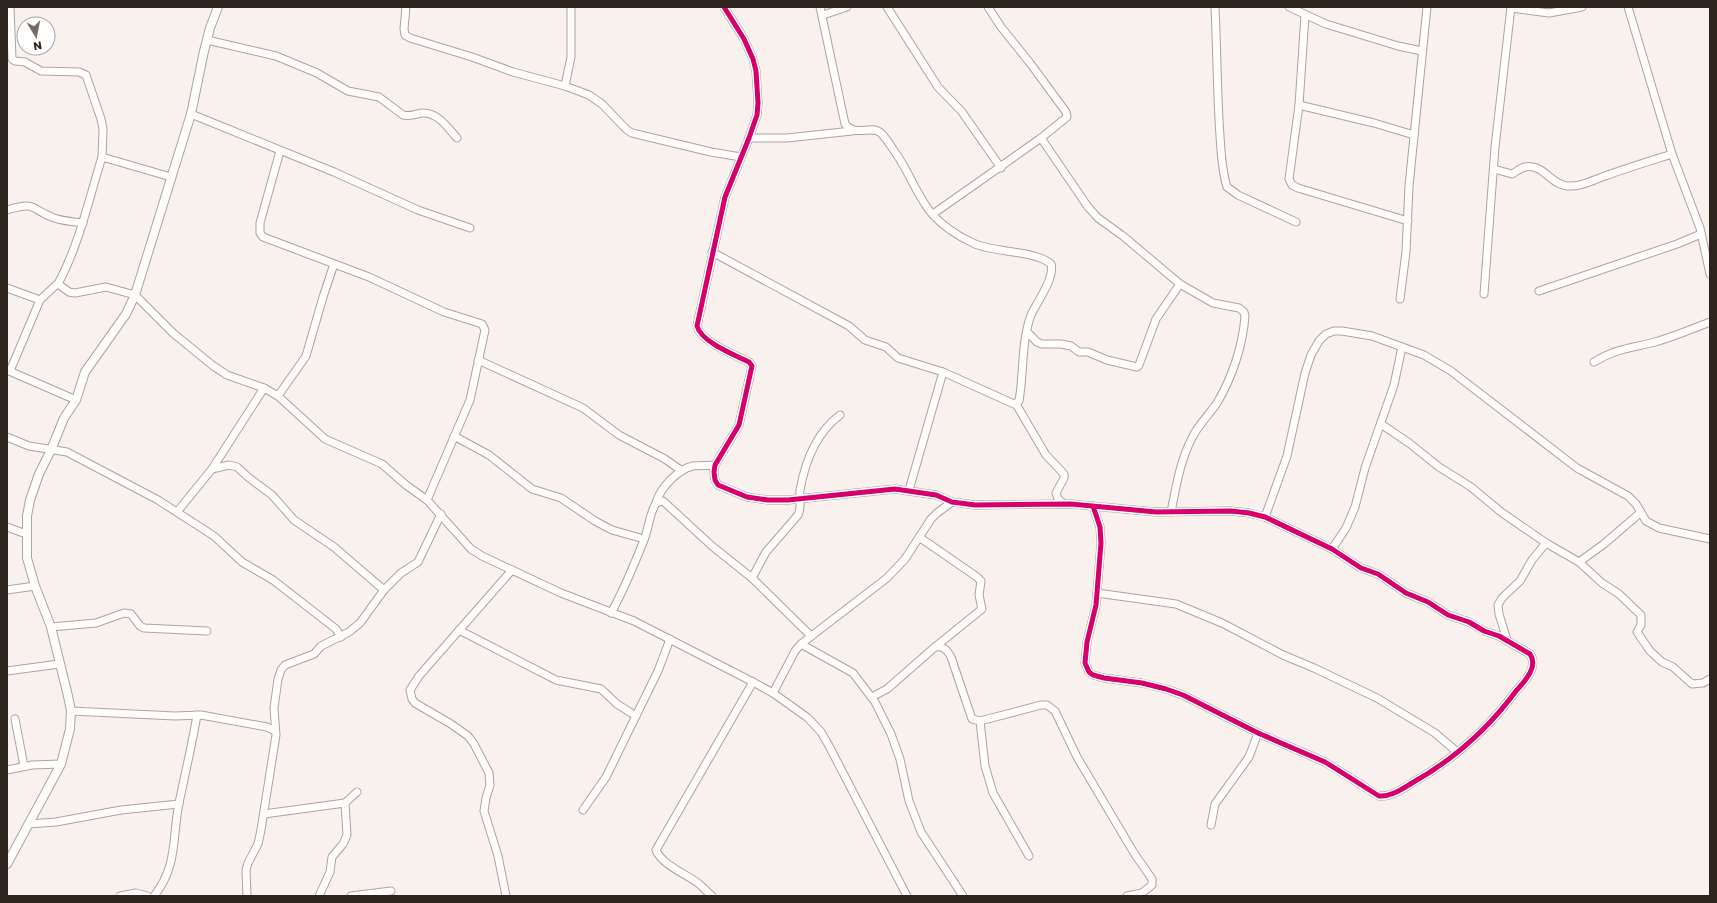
<svg xmlns="http://www.w3.org/2000/svg" width="1717" height="903" font-family="Poppins,sans-serif">
  <style>
    .lines { fill: none; stroke-linecap: round; stroke-linejoin: round }
    .minor-casing { stroke: #aca4a0; stroke-width: 9 }
    .tertiary-casing { stroke: #aca4a0; stroke-width: 10 }
    .minor { stroke: #fefdfc; stroke-width: 7 }
    .tertiary { stroke: #fefdfc; stroke-width: 8 }
    .cycleway-casing { stroke: #fff; stroke-width: 8 }
    .cycleway { stroke: #d6006c; stroke-width: 5 }
  </style>
  <rect width="100%" height="100%" fill="#f8f1ee"/>
  <g class="lines">
    <g class="minor-casing">
      <g id="minor">
        <polyline points="10,7 12,59 15,61 25,62 41,71 79,72 86,75 101,119 103,129 102,157 171,177"/>
        <polyline points="406,7 404,29 405,35 410,38 472,57 513,72 565,86 589,95 602,104 627,130 632,133 711,152 741,157"/>
        <path d="M724 7 744 39 753 59 756 71 758 103 757 115 749 138 725 197 697 326C701 342 735 355 749 362L752 366 739 425 715 465 714 472 715 480 718 485 747 497 768 500H788L895 489 936 495 952 502 975 505 1071 504 1156 512 1231 511 1249 513 1265 517 1332 549 1361 568 1378 574 1406 593 1428 602 1448 615 1469 622 1484 631 1499 636 1530 654C1539 667 1524 682 1516 691 1488 729 1453 760 1412 783 1402 789 1391 797 1379 796L1325 762 1258 733 1183 695 1166 689 1142 683 1104 678 1093 675 1089 672 1085 663 1087 642 1096 605 1101 543 1100 527 1093 506"/>
        <polyline points="887,7 938,87 962,112 1001,168"/>
        <path d="M1215 7C1217 50 1217 93 1220 136 1221 152 1222 172 1227 187L1238 195 1296 222"/>
        <polyline points="1289,7 1326,24 1398,46 1422,51"/>
        <polyline points="1628,7 1672,154 1700,228 1710,274"/>
        <polyline points="1511,8 1549,13 1582,7"/>
        <polyline points="823,15 847,7"/>
        <polyline points="1305,15 1299,105 1289,179 1292,185 1298,188 1408,221"/>
        <path d="M207 40 276 56 317 73 348 91 379 97 403 115C409 117 415 114 422 113 438 112 448 128 457 138"/>
        <polyline points="565,86 571,57 571,7"/>
        <polyline points="1299,105 1374,123 1414,135"/>
        <polyline points="191,114 334,172 418,210 470,228"/>
        <polyline points="749,138 787,138 852,131"/>
        <path d="M1041 138 1088 207 1098 218 1123 236 1180 284 1213 303 1239 308 1244 312 1245 316C1243 345 1232 378 1217 403 1209 415 1198 425 1192 438 1180 461 1176 487 1171 512"/>
        <polyline points="280,151 260,223 260,233 263,237 369,277 444,312 482,324 485,330 470,400 427,500"/>
        <path d="M1494 169 1512 174C1516 172 1520 168 1525 167 1543 163 1551 185 1567 186 1581 187 1593 180 1605 176 1627 168 1650 161 1672 154"/>
        <path d="M7 210C38 201 29 209 54 218 63 221 73 222 83 223"/>
        <polyline points="933,214 1041,138 1067,117 1066,112 1030,63 1001,27 988,7"/>
        <path d="M712 252 849 326 865 340 886 347 898 358 943 372 1014 404 1019 401C1024 373 1021 342 1031 315 1037 302 1055 278 1051 264 1035 250 993 253 973 243 958 236 944 227 933 215 918 198 910 174 897 155 892 148 887 139 881 133 871 124 856 138 845 124L820 7"/>
        <path d="M58 284C79 245 89 199 102 157"/>
        <polyline points="7,288 40,300"/>
        <polyline points="1539,291 1677,244 1701,234"/>
        <polyline points="1484,294 1495,147 1511,7"/>
        <polyline points="1400,299 1406,252 1409,186 1427,7"/>
        <polyline points="1027,332 1037,342 1042,344 1061,344 1071,346 1079,352 1088,352 1107,360 1137,367 1139,365 1156,319 1180,284"/>
        <polyline points="478,360 583,408 619,435 665,459 682,471"/>
        <path d="M1594 362C1614 349 1632 348 1655 342 1673 337 1692 329 1710 322"/>
        <polyline points="7,370 76,400"/>
        <polyline points="10,371 40,300 56,285 58,284 69,292 75,293 106,287 135,295 173,333 212,365 227,375 264,388 278,396 325,439 382,464 406,485 427,500 471,549 482,556 561,593 634,621 753,682 773,693 808,718 821,732 828,744 907,896"/>
        <polyline points="278,396 306,356 323,297 334,264"/>
        <polyline points="1016,404 1046,455 1064,474 1064,478 1056,493 1058,499 1064,504"/>
        <polyline points="1381,424 1409,443 1439,467 1471,487 1501,512 1546,543 1579,562 1602,583 1619,594 1641,615 1641,625 1637,632 1650,651 1662,662 1673,667 1692,684 1703,683 1710,679"/>
        <polyline points="454,436 489,455 532,489 561,498 595,521 612,530 644,539"/>
        <polyline points="7,437 29,446 67,452 158,500 214,536 242,562 273,580 336,629 341,637"/>
        <polyline points="212,469 229,465 237,467 248,477 272,495 294,520 334,547 384,590"/>
        <polyline points="909,490 943,372"/>
        <path d="M656 503C660 488 678 469 693 466 700 465 708 466 715 465"/>
        <polyline points="177,512 212,469 264,388"/>
        <polyline points="1265,517 1287,456 1305,373 1311,355 1319,341 1326,334 1334,331 1342,331 1372,336 1424,355 1451,371 1577,468 1628,496 1636,504 1646,521 1659,528 1710,539"/>
        <polyline points="7,527 26,534"/>
        <polyline points="919,537 977,577 981,581 979,595 982,609 935,647"/>
        <polyline points="1332,549 1346,528 1355,507 1365,468 1394,385 1402,347"/>
        <polyline points="1579,562 1604,544 1640,513"/>
        <path d="M752 578 766 552 798 515C802 507 799 499 800 490 805 462 816 433 840 415"/>
        <polyline points="7,590 35,586"/>
        <polyline points="1097,593 1176,604 1222,623 1283,655 1314,668 1377,698 1435,733 1457,752"/>
        <path d="M611 613C624 590 634 565 644 540 649 527 649 515 656 503L663 501 712 546 752 578 811 636"/>
        <polyline points="51,627 96,623 124,613 131,614 140,626 144,628 207,631"/>
        <polyline points="459,630 556,680 601,689 617,704 636,716"/>
        <polyline points="1507,640 1499,614 1498,605 1502,598 1520,581 1532,560 1546,543"/>
        <polyline points="801,644 853,673 875,702 891,734 900,759 909,801 921,832 963,896"/>
        <polyline points="7,671 59,664"/>
        <polyline points="773,693 795,651 801,644 887,578 905,559 931,519 937,513 952,502"/>
        <path d="M872 697 887 689 935 647C944 646 947 650 951 657L972 719 980 721 985 766 993 793 1029 856"/>
        <polyline points="71,711 175,716 201,715 267,727 275,731"/>
        <polyline points="15,719 24,766"/>
        <polyline points="980,721 1041,705 1047,705 1055,711 1077,757 1134,853 1152,879 1152,885 1142,893 1127,896"/>
        <polyline points="7,770 32,765 61,764"/>
        <polyline points="583,810 606,777 658,671 670,639"/>
        <polyline points="264,814 345,803 357,792"/>
        <polyline points="28,824 56,822 121,810 179,804"/>
        <polyline points="1211,825 1215,804 1249,757 1258,733"/>
        <polyline points="120,896 136,893 147,896"/>
        <path d="M154 896C178 866 172 838 179 803 185 774 192 745 197 715"/>
        <polyline points="247,896 246,870 248,863 258,844 261,830 276,735 274,708 278,679 281,670 285,665 314,654 321,646 349,632 360,623 384,590 401,573 418,562 441,514"/>
        <polyline points="319,896 330,872 332,857 343,844 347,835 345,803"/>
        <polyline points="351,896 391,891"/>
        <polyline points="506,896 498,856 484,811 486,798 490,785 489,773 474,744 468,736 451,724 415,703 412,699 410,690 419,676 512,570"/>
        <path d="M712 896C707 892 703 887 698 883 686 874 662 865 656 850L753 682"/>
      </g>
    </g>
    <g class="tertiary-casing">
      <polyline id="tertiary" points="7,864 61,764 70,729 71,711 68,696 51,627 35,586 27,558 27,516 30,500 39,474 51,450 64,418 76,400 85,372 126,314 135,295 191,114 204,51 210,28 218,7"/>
    </g>
    <use href="#minor" class="minor"/>
    <use href="#tertiary" class="tertiary"/>
    <g class="cycleway-casing">
      <path id="cycleway" d="M724 7 744 39 753 59 756 71 758 103 757 115 749 138 725 197 697 326C701 342 735 355 749 362L752 366 739 425 715 465 714 472 715 480 718 485 747 497 768 500H788L895 489 936 495 952 502 975 505 1071 504 1156 512 1231 511 1249 513 1265 517 1332 549 1361 568 1378 574 1406 593 1428 602 1448 615 1469 622 1484 631 1499 636 1530 654C1539 667 1524 682 1516 691 1488 729 1453 760 1412 783 1402 789 1391 797 1379 796L1325 762 1258 733 1183 695 1166 689 1142 683 1104 678 1093 675 1089 672 1085 663 1087 642 1096 605 1101 543 1100 527 1093 506"/>
    </g>
    <use href="#cycleway" class="cycleway"/>
  </g>
  <rect width="1717" height="903" fill="none" stroke="#2e241e" stroke-width="16"/>
  <g transform="translate(36 36) rotate(170)"><circle r="19" fill="#ffffff" stroke="#aba7a5"/>
  <path d="M0-3L7 15L0 10L-7 15Z" fill="#756c67"/>
  <text y="-6" font-size="11" font-weight="bold" text-anchor="middle" fill="#2e241e">N</text>
  </g>
</svg>
